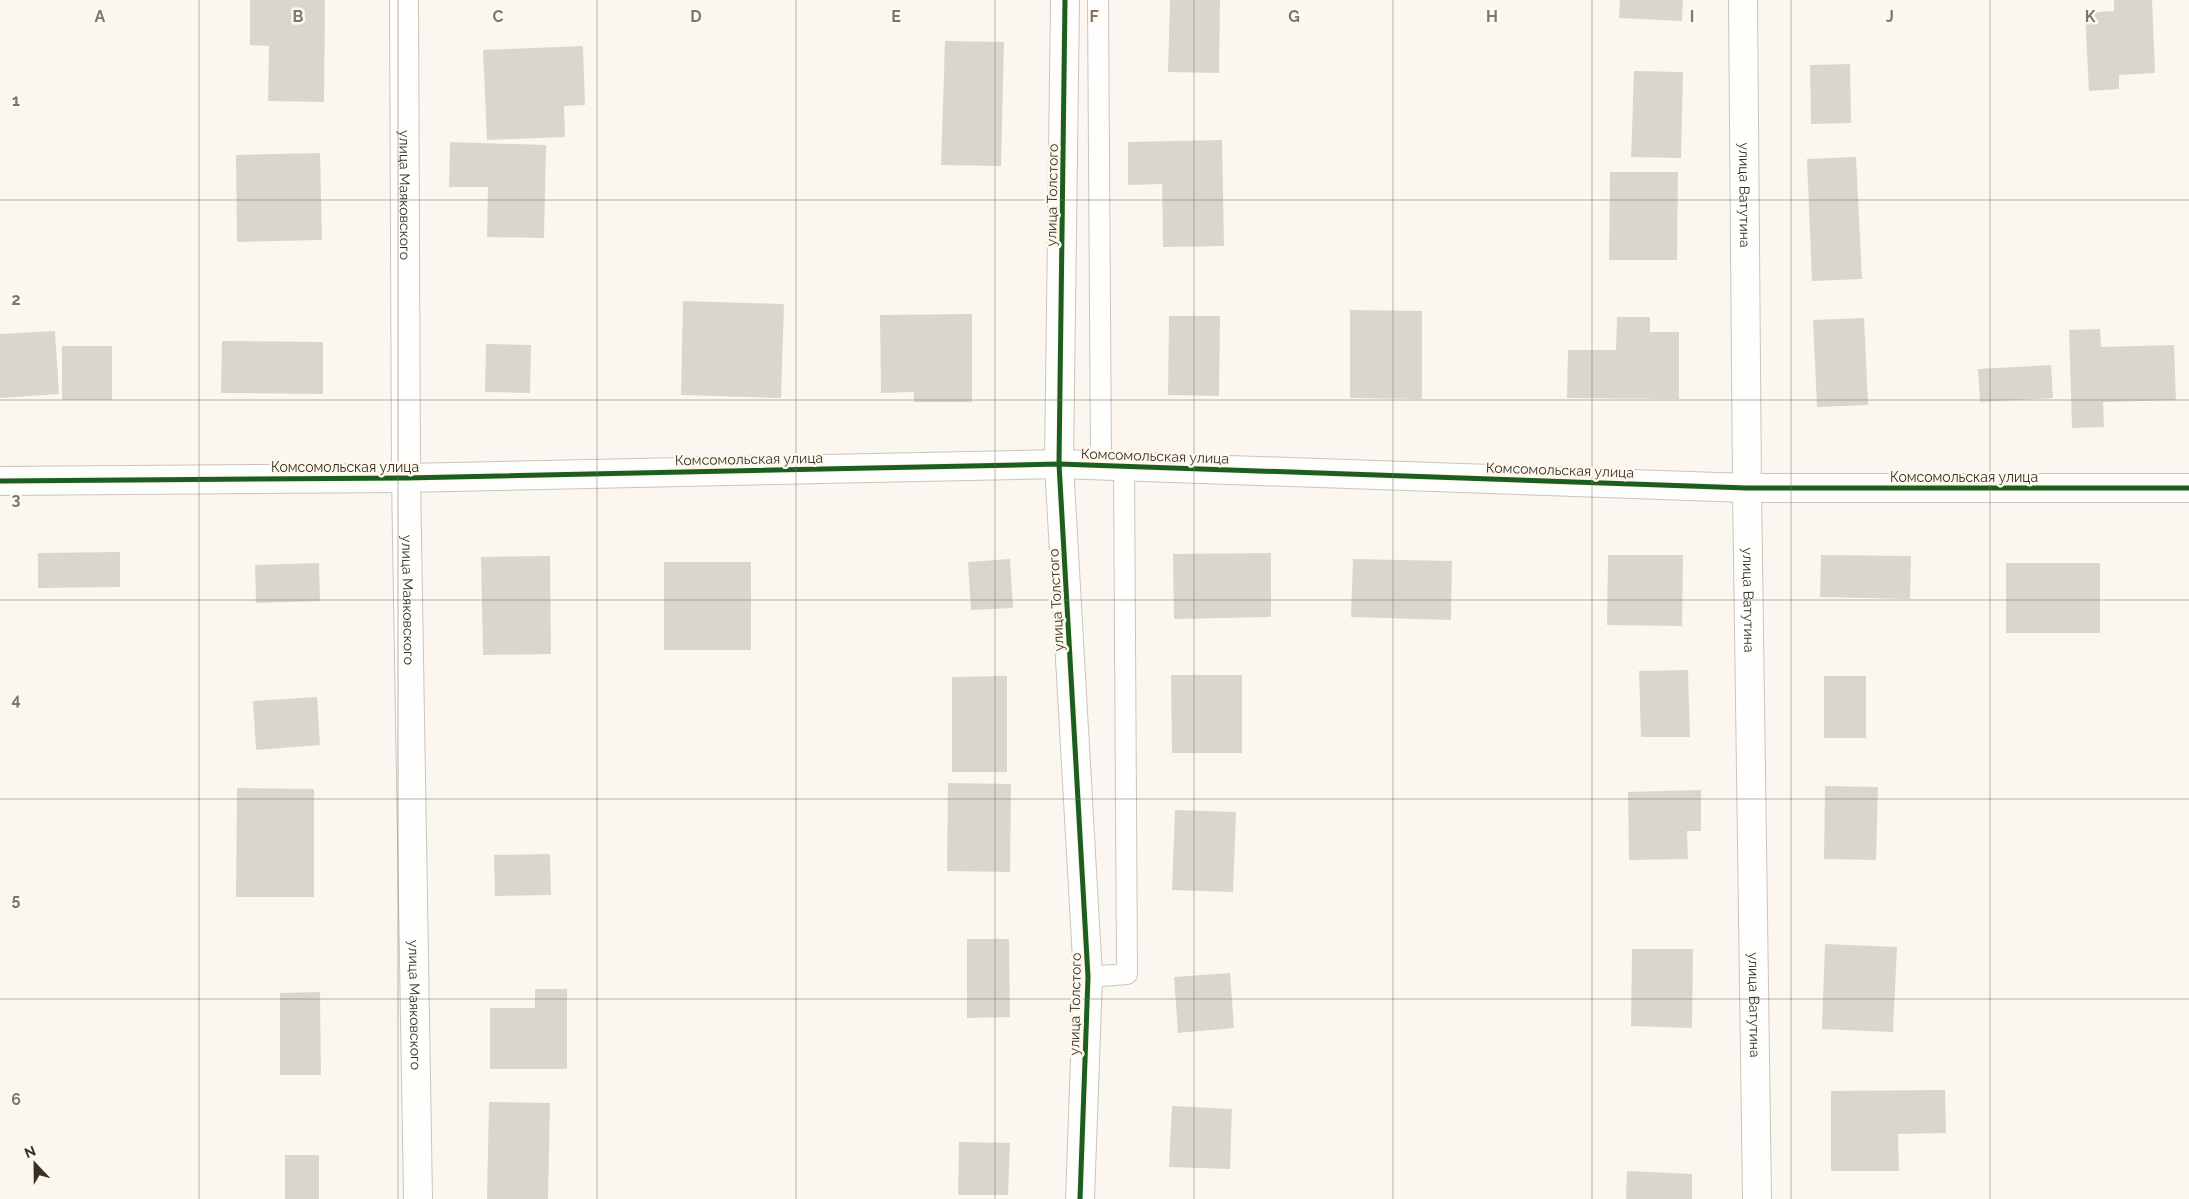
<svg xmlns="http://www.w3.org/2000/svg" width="2189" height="1199" font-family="Raleway,sans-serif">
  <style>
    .building { fill: #dbd6cd }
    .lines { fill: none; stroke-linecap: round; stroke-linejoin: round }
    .service-casing { stroke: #cac5bc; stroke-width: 22 }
    .minor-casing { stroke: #cac5bc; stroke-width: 30 }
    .service { stroke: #fefefd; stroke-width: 20 }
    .minor { stroke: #fefefd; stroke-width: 28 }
    .cycleway-casing { stroke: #fff8ec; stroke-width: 8 }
    .cycleway { stroke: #1b5e20; stroke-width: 5 }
    .grid { fill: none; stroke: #7c766c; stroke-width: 1; stroke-opacity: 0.55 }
    .labels { text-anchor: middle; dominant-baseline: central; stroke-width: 5; stroke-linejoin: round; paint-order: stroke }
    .street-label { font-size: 14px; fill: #373025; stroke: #fff8ec }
    .grid-label { font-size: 16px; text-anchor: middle; font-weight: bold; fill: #7c766c; stroke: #fff8ec; stroke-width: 5; stroke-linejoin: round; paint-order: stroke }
  </style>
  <rect width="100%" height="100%" fill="#fbf7f0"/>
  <g class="building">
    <polygon points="250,0 325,0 324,102 268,101 269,46 250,45"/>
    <polygon points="1170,0 1220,0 1219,73 1168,72"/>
    <polygon points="1620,0 1683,0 1682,21 1619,18"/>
    <polygon points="2114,0 2152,0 2155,73 2119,75 2119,89 2089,91 2085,13 2114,11"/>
    <polygon points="945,41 1004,42 1001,166 941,165"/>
    <polygon points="583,46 585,105 564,106 565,137 487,140 483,50"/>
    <polygon points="1850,64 1851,123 1811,124 1810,65"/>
    <polygon points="1634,71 1683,72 1681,158 1631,157"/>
    <polygon points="1222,140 1224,246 1163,247 1162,184 1128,185 1128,142"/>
    <polygon points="450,142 546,145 544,238 487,237 488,187 449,187"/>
    <polygon points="320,153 322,240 237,242 236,155"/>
    <polygon points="1856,157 1862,279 1812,281 1807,159"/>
    <polygon points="1610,172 1678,172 1677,260 1609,260"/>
    <polygon points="683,301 784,304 781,398 681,395"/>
    <polygon points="1350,310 1422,311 1422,399 1350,398"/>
    <polygon points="972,314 972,402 914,402 914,392 881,393 880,315"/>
    <polygon points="1169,316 1220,316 1219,396 1168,395"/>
    <polygon points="1617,317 1650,317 1650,332 1679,332 1679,399 1567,398 1568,350 1616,350"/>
    <polygon points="1864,318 1868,405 1817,407 1813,320"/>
    <polygon points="2100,329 2101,347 2174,345 2176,400 2103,402 2104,427 2072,428 2069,330"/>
    <polygon points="55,331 59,394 0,398 0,334"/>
    <polygon points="222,341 323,342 323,394 221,393"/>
    <polygon points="486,344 531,345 530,393 485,392"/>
    <rect x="62" y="346" width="50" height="54"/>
    <polygon points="2051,365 2053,398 1980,402 1978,369"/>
    <polygon points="120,552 120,587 38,588 38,553"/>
    <polygon points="1271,553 1271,617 1174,619 1173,554"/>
    <polygon points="1608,555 1683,555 1682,626 1607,625"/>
    <polygon points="1821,555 1911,556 1910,599 1820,597"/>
    <polygon points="550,556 551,654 483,655 481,557"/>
    <polygon points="1010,559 1013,608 971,610 968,562"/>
    <polygon points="1353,559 1452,561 1451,620 1351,617"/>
    <rect x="664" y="562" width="87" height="88"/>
    <polygon points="319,563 320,601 256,603 255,565"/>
    <rect x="2006" y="563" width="94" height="70"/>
    <polygon points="1688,670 1690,737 1641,737 1639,671"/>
    <polygon points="1171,675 1242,675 1242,753 1172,753"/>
    <polygon points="1007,676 1007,772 952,772 952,677"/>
    <rect x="1824" y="676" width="42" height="62"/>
    <polygon points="317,697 320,745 256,750 253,701"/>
    <polygon points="948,783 1011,784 1010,872 947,871"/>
    <polygon points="1825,786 1878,787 1876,860 1824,859"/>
    <polygon points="237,788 314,789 314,897 236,897"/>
    <polygon points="1701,790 1701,831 1687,831 1688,859 1629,860 1628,792"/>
    <polygon points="1175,810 1236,812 1233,892 1172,890"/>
    <polygon points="550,854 551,895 495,896 494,855"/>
    <polygon points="967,939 1009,939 1010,1017 967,1018"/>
    <polygon points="1825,944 1897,947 1893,1032 1822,1029"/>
    <polygon points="1632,949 1693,949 1692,1028 1631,1026"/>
    <polygon points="1230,973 1234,1028 1178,1033 1174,977"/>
    <polygon points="535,989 567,989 567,1069 490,1069 490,1008 535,1008"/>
    <polygon points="320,992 321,1075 280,1075 280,993"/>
    <polygon points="1945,1090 1946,1133 1898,1134 1899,1171 1831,1171 1831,1091"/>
    <polygon points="489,1102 550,1103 548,1199 487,1199"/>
    <polygon points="1172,1106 1232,1109 1230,1169 1169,1167"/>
    <polygon points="959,1142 1010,1143 1008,1195 958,1195"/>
    <rect x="285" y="1155" width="34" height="44"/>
    <polygon points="1627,1171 1692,1174 1692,1199 1626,1199"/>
  </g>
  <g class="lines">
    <g class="service-casing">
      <g id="service">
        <polyline points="1098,0 1101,465"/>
        <polyline points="1088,977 1127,974 1124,466"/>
      </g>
    </g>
    <g class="minor-casing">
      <g id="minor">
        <path id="s1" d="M404 0 406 478 418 1199"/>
        <polyline points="1065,0 1059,464 1088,977 1080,1199"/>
        <path id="s2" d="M1743 0 1747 488 1757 1199"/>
        <polyline points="0,481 406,478 1059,464 1747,488 2189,488"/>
      </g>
    </g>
    <use href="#service" class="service"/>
    <use href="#minor" class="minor"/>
    <g class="cycleway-casing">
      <g id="cycleway">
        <polyline points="1065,0 1059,464 1088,977 1080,1199"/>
        <polyline points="0,481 406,478 1059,464 1747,488 2189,488"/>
      </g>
    </g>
    <use href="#cycleway" class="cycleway"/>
  </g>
  <path class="grid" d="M199 0V1199M398 0V1199M597 0V1199M796 0V1199M995 0V1199M1194 0V1199M1393 0V1199M1592 0V1199M1791 0V1199M1990 0V1199M0 200H2189M0 400H2189M0 600H2189M0 799H2189M0 999H2189"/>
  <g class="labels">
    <g class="street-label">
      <text stroke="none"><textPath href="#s1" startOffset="195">улица Маяковского</textPath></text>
      <text transform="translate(1052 195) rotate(-89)">улица Толстого</text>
      <text stroke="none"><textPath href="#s2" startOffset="195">улица Ватутина</textPath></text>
      <text transform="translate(1155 456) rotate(2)">Комсомольская улица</text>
      <text transform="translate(749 459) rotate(-1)">Комсомольская улица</text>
      <text x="345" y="467">Комсомольская улица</text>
      <text transform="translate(1560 470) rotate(2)">Комсомольская улица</text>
      <text x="1964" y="477">Комсомольская улица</text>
      <text stroke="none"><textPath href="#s1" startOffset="600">улица Маяковского</textPath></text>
      <text transform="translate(1056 600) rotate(-93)">улица Толстого</text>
      <text stroke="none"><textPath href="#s2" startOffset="600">улица Ватутина</textPath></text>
      <text stroke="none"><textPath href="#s1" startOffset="1005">улица Маяковского</textPath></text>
      <text transform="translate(1075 1004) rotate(-89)">улица Толстого</text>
      <text stroke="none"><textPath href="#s2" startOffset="1005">улица Ватутина</textPath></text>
    </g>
  </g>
  <g class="grid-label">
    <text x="100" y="22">A</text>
    <text x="298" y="22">B</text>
    <text x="498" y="22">C</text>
    <text x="696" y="22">D</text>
    <text x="896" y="22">E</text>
    <text x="1094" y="22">F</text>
    <text x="1294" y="22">G</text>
    <text x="1492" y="22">H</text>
    <text x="1692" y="22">I</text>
    <text x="1890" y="22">J</text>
    <text x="2090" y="22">K</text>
    <text x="16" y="106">1</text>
    <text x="16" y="305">2</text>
    <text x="16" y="505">3</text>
    <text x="16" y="705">4</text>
    <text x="16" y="905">5</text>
    <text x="16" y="1105">6</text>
  </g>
  <g transform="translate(35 1164) rotate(338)" stroke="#fff8ec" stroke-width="4" paint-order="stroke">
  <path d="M0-4L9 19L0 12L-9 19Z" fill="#373025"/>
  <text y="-8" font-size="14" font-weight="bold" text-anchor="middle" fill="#373025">N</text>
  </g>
</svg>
